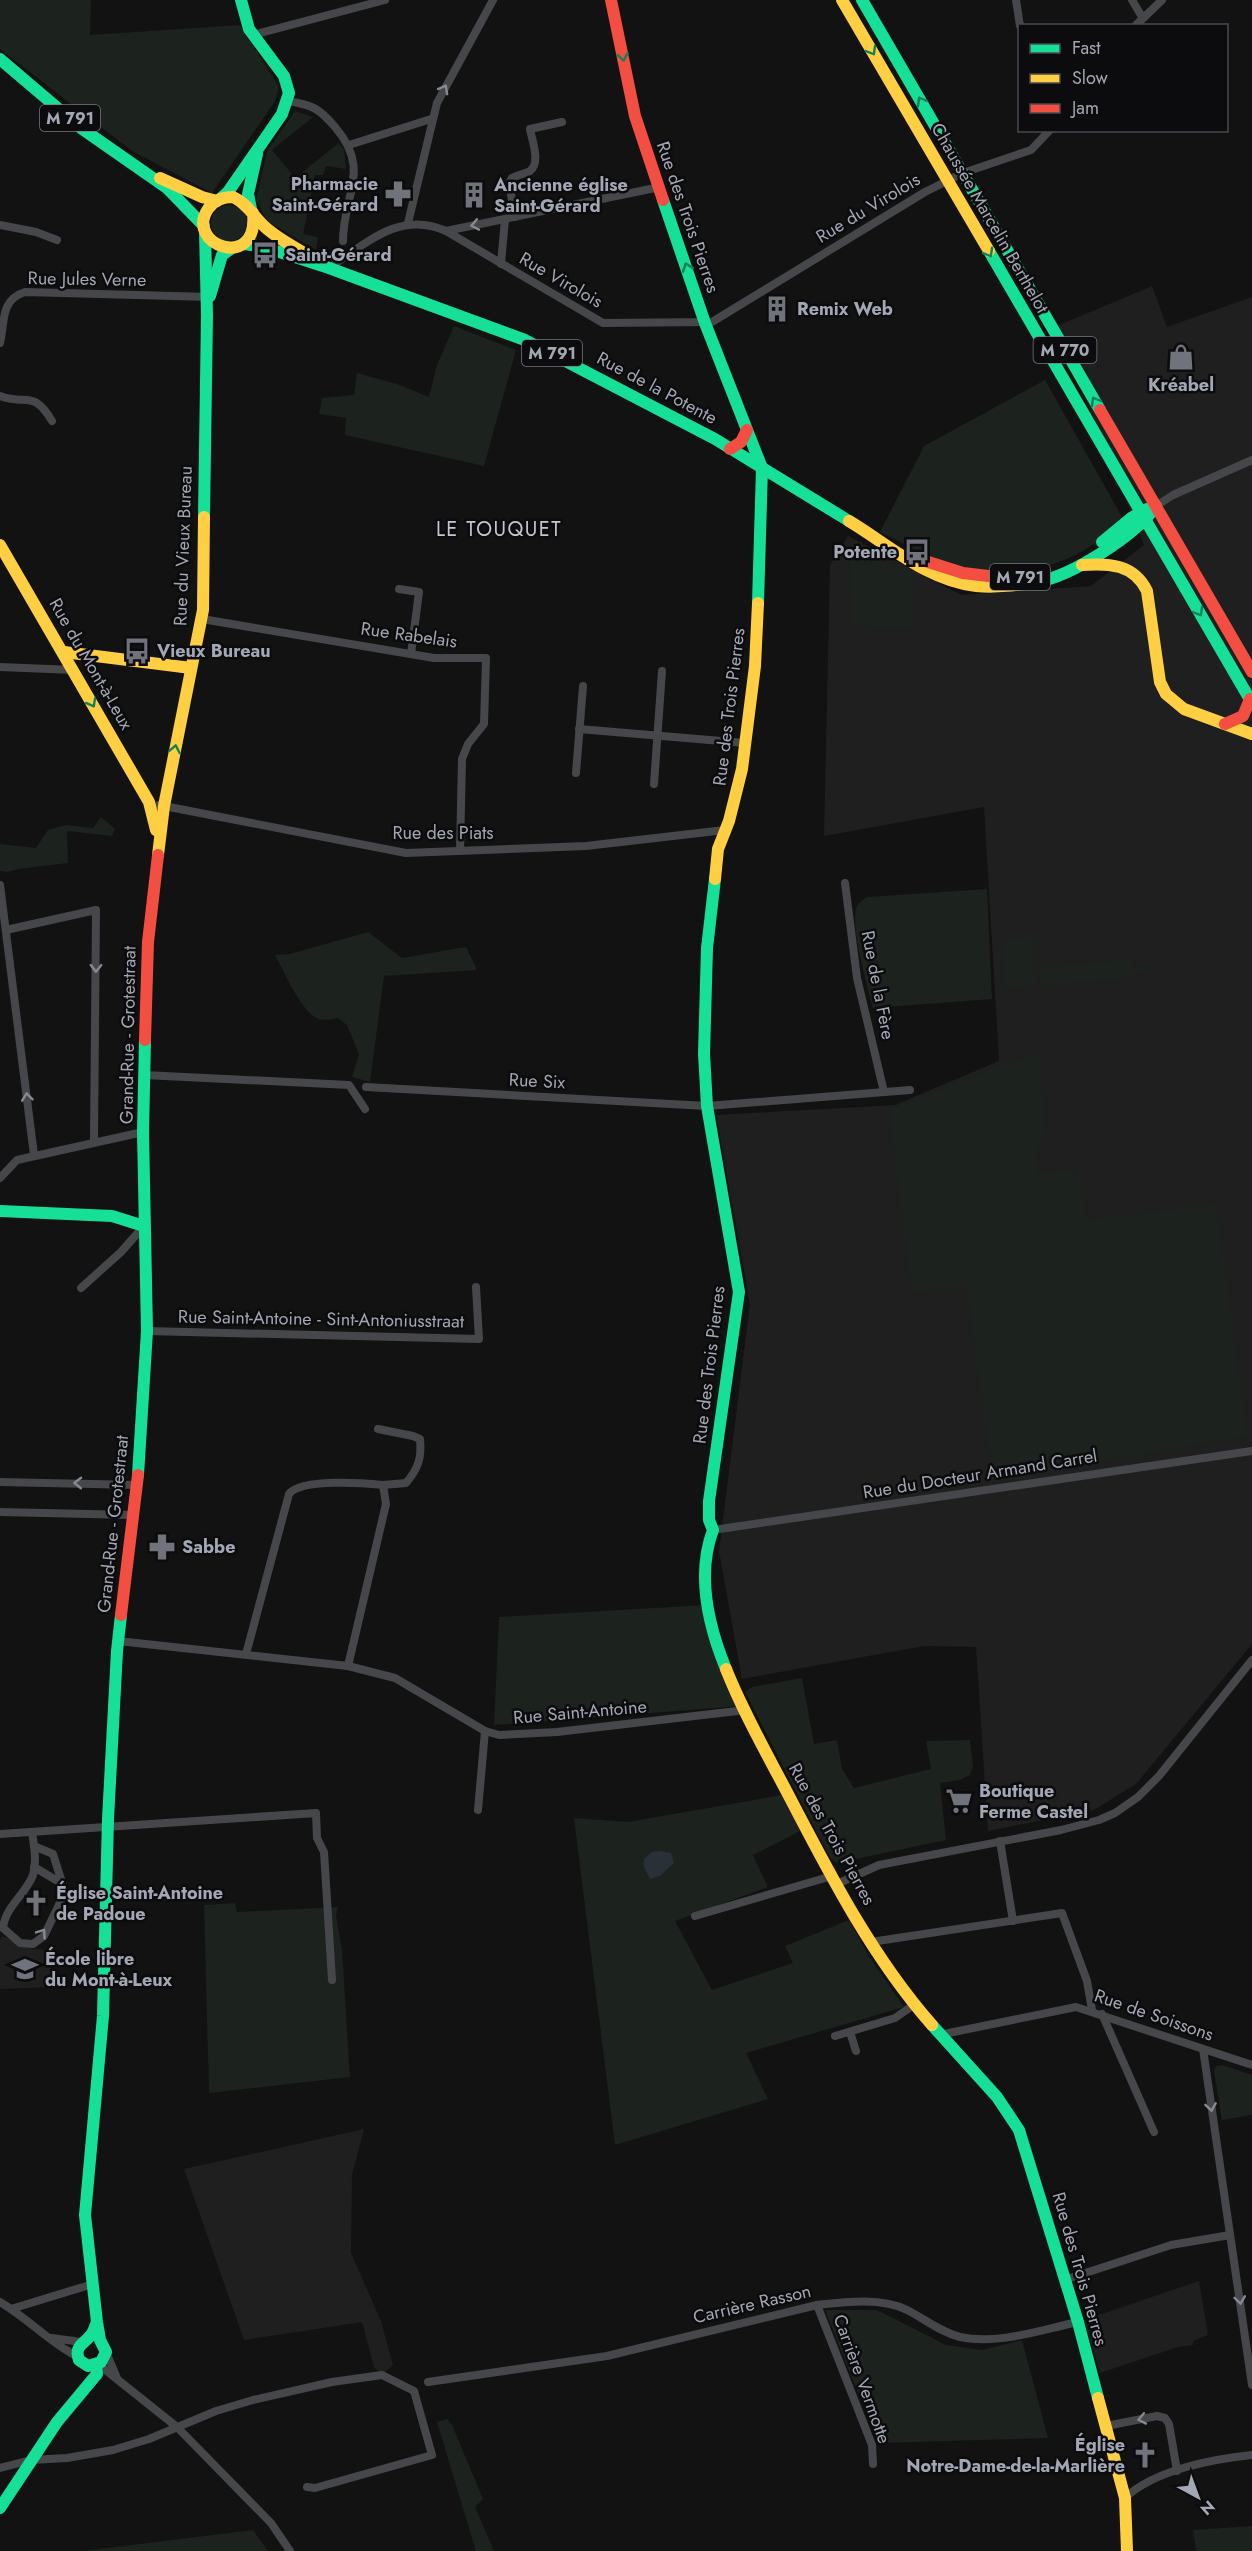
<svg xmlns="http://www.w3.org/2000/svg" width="1252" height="2551" font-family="Jost,sans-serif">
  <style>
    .built { fill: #1f1f20 }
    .green { fill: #1c221d }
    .water { fill: #293037 }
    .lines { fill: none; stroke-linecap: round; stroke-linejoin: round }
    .street { stroke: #46474a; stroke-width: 8 }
    .fast { stroke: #16e098; stroke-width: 12 }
    .slow { stroke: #ffcf43; stroke-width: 12 }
    .jam { stroke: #f24e42; stroke-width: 12 }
    .oneway { stroke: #12815a }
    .oneway2 { stroke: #878a94 }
    .labels { text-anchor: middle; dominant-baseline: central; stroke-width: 5; stroke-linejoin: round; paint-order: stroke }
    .shield { fill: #0c0c0e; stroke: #767882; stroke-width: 1.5 }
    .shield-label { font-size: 16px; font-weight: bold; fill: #a3a7b3 }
    .poi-label { font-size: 18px; font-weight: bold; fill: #a3a7b3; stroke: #0c0c0e; text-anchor: start }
    .street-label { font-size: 18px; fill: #a3a7b3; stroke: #0c0c0e }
    .neighbourhood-label { font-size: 20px; letter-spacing: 1.5px; fill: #c4c6cf; stroke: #0c0c0e }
  </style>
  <rect width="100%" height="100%" fill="#121212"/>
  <g class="built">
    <polygon points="1152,286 1167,327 1252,297 1252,1644 1136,1784 1094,1810 988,1831 976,1647 924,1646 742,1679 719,1551 750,1304 716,1115 895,1105 999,1061 984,807 824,836 830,565 848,536 961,595 1091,586 1144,545 1057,326"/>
    <polygon points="2,1936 32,1949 51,1950 50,1987 0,1989 0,1940"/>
    <polygon points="364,2129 352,2175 351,2253 381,2321 393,2365 382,2375 374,2367 362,2322 244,2340 184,2169"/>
    <polygon points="1199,2281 1208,2335 1193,2341 1193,2345 1178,2347 1100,2373 1084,2320"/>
  </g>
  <g class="green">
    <polygon points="0,0 91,0 90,35 240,25 279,87 275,101 212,193 132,151 0,49"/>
    <polygon points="295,111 313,117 272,150 295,178 339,143 344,150 346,169 326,166 323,175 315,175 303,234 318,237 316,250 267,221 256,199 267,151"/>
    <circle cx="229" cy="223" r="18"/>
    <polygon points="454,326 516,350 484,466 345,435 346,418 319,414 322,398 354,395 357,373 397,384 429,397 437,365"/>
    <path d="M1045 380 1122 517C1112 527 1101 540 1088 548 1044 575 986 581 938 561 918 552 899 541 880 532L924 446Z"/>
    <polygon points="849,542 915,577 912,629 851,626"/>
    <polygon points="101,817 115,829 112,836 67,831 68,863 18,869 8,872 0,871 0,844 36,848 48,830 66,825 93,828"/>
    <path d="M987 889 992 999 873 1008C868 988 849 923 857 906 859 902 863 900 867 897Z"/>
    <path d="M368 932 402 958 466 947 477 970 384 976 370 1082 352 1077 359 1054 347 1025 338 1018C332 1019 324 1021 319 1019 302 1014 284 971 275 955L290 954Z"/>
    <polygon points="1031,937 1035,986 1005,989 1001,939"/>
    <polygon points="1131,960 1132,968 1148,966 1154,971 1133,973 1133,978 1040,985 1038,967"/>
    <polygon points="1040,1051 1046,1138 1036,1149 1038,1173 1078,1169 1085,1220 1216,1204 1248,1436 993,1480 966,1287 912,1293 888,1109"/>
    <polygon points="705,1605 741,1706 494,1725 499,1617"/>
    <polygon points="802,1678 814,1744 837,1740 842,1769 854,1788 931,1769 926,1741 970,1740 973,1767 970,1775 960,1780 940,1783 946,1840 837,1863 830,1858 745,1692 752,1687"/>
    <polygon points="782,1795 800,1831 753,1855 768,1887 675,1921 712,1990 793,1963 785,1946 849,1920 870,1958 904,2007 746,2053 768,2099 615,2145 574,1818 628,1822"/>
    <polygon points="235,1903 237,1912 338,1907 336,1915 342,1950 350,2077 209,2093 204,1905"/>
    <polygon points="1222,2065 1252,2075 1252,2115 1222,2120 1214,2071 1216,2066"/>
    <polygon points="825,2310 877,2310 946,2345 982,2350 1022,2340 1048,2438 878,2443"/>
    <polygon points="447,2419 452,2425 483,2499 475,2507 494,2551 476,2551 437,2422"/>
    <polygon points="1252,2526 1252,2551 1196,2551 1193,2530"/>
    <polygon points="253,2530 268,2551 83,2551"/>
  </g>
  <polygon class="water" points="660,1851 671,1853 674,1863 660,1876 650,1879 644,1867 644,1859 652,1852"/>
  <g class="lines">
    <g class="street">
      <polyline points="1016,0 1020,26"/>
      <polyline points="1132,0 1142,17"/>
      <polyline points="1135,26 1162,0"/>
      <polyline points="253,35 385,0"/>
      <path d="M288 101C312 105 319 108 335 127 372 170 343 194 343 241"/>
      <polyline points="349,145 431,119"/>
      <path d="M515 217 509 183 512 178C517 175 525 174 530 171 541 163 532 140 530 129L562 122"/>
      <polyline points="408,223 437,103 493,0"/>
      <polyline points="0,225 36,232 57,240"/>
      <polyline points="446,231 660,187"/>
      <polyline points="501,264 505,219"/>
      <path d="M329 268C367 243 400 210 446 231L603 323 712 322 925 192 963 173 1031 150 1050 130"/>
      <path d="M0 343C5 322 0 300 25 292L210 297"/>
      <path d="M0 396C27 406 33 389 52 421"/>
      <polyline points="1156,506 1173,495 1252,460"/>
      <polyline points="399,589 419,592 411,654"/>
      <polyline points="202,619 434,658 486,658 484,724 468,744 462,759 460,851"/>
      <polyline points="0,667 74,670"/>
      <polyline points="579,729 745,743"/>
      <polyline points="576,773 583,686"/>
      <polyline points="654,784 662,671"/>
      <polyline points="159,805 406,853 586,846 725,830"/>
      <polyline points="845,883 857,978 884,1092"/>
      <polyline points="0,885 34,1155"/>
      <polyline points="6,930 96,910 94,1141"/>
      <polyline points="144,1075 349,1085 365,1109"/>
      <polyline points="366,1087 707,1106 910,1090"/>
      <polyline points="0,1178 17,1160 143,1132"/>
      <polyline points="81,1288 121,1252 144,1226"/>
      <polyline points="147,1331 479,1339 476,1287"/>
      <path d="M378 1429 413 1436 420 1439C422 1458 418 1469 406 1483L383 1485"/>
      <polyline points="0,1482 137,1485"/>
      <polyline points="0,1512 133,1515"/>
      <polyline points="713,1530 1252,1451"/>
      <polyline points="118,1641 348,1666 395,1678 485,1731 499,1735 557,1732 746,1710"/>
      <path d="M246 1654 289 1494C301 1478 364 1483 383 1485L386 1504 348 1666"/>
      <polyline points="478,1810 485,1731"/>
      <path d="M32 1832C34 1845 37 1862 33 1875 26 1894 5 1907 3 1928L20 1943 33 1944 44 1936 65 1892 53 1854 34 1846"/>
      <polyline points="0,1834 316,1813 317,1838 324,1852 332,1980"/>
      <polyline points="1000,1841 1013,1921"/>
      <polyline points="34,1867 61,1883"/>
      <polyline points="837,1884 879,1865 1061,1830 1099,1820 1115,1813 1138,1797 1159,1776 1252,1660"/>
      <polyline points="695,1916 832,1876"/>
      <polyline points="871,1942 1062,1913 1087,1981 1092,2010"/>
      <polyline points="1102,2014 1154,2132"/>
      <polyline points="850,2032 856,2051"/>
      <polyline points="939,2035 1076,2007 1252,2065"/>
      <polyline points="835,2036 895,2018 915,2004"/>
      <polyline points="1203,2049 1252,2385"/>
      <polyline points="1064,2280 1171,2245 1230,2235"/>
      <path d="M0 2302C29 2319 50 2343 78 2357"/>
      <polyline points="817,2305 872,2445 873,2464"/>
      <polyline points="11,2309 93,2284"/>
      <polyline points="52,2338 81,2342"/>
      <polyline points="106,2352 117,2378"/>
      <polyline points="98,2364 177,2427 271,2523 290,2551"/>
      <path d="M428 2382 607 2356 817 2305C844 2302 882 2297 907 2310 925 2319 940 2332 960 2337 998 2345 1040 2330 1078 2322"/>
      <polyline points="1106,2426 1157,2416 1165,2418 1169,2424 1177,2471"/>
      <polyline points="0,2468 31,2460 67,2458 113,2450 149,2439 216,2411 253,2400 332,2382 382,2375 414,2391 432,2455 315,2488 307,2487"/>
      <path d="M1125 2498C1154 2470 1213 2459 1252 2455"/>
    </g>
    <g class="fast">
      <polyline points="862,0 1100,410"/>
      <polyline points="0,59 81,128 167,188 204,226"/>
      <polyline points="220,199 228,192 282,114 289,93 284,76 249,29 241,0"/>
      <polyline points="663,200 705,323 762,468 758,603"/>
      <polyline points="251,209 248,194 257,154"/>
      <polyline points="244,244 264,247 329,268 525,340 715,439 849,521"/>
      <polyline points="989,251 1252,703"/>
      <polyline points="210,296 222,255 232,248"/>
      <polyline points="204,517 207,315 205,231"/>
      <polyline points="1102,542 1131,518 1147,509"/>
      <path d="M1037 582C1072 576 1136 535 1156 506"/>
      <path d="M715 879 707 948 704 1054 707 1106 739 1292 709 1501V1520L713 1530C696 1575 708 1625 726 1669"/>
      <polyline points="0,1211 112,1216 144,1226"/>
      <polyline points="138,1475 147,1331 143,1132 145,1040"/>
      <polyline points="932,2025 997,2097 1019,2130 1078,2322 1098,2398"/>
      <path d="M97 2322C95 2326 94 2332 90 2336 83 2345 74 2346 79 2360L88 2366 101 2362 106 2352 100 2340 97 2322 85 2215 103 2016 108 1819 117 1651 121 1615"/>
      <polyline points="0,2508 57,2422 97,2374 96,2365"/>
    </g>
    <g class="slow">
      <polyline points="842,0 989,251"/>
      <polyline points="160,178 202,197 217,201"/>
      <path d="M253 213C259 272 184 245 208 209 214 200 223 197 233 197 247 203 254 217 265 227 277 238 292 246 306 254"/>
      <path d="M849 521C889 545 928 581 976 586 997 588 1017 585 1037 582"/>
      <polyline points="0,545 149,802 156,830"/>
      <path d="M1082 565C1109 563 1134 564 1147 591L1160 682 1166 694 1184 709 1252 734"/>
      <polyline points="64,652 191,668"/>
      <polyline points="158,855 164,806 203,610 204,517"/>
      <polyline points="715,879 718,849 729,821 742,769 755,666 758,603"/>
      <path d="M726 1669C743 1712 767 1754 789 1796 830 1875 873 1958 932 2025"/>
      <polyline points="1098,2398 1125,2498 1127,2551"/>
    </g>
    <g class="jam">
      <polyline points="611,0 635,116 663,200"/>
      <polyline points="1100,410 1252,672"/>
      <polyline points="730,449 741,442 747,430"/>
      <polyline points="922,560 963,573 1005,578"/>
      <polyline points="1225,724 1243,716 1250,699"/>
      <polyline points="145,1040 148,942 158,855"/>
      <polyline points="121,1615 138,1475"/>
    </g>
  </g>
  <defs><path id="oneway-chevron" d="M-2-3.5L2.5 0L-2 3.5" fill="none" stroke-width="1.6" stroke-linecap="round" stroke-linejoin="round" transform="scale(1.5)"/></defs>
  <g class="oneway">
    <use href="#oneway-chevron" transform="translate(872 51) rotate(60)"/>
    <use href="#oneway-chevron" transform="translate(623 57) rotate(80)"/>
    <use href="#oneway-chevron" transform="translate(921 101) rotate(-120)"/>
    <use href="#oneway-chevron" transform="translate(989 253) rotate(60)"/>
    <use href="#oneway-chevron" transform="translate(687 267) rotate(-109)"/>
    <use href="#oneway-chevron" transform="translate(1095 401) rotate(-120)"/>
    <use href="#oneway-chevron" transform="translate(1199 612) rotate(60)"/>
    <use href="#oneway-chevron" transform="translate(92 703) rotate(61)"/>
    <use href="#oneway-chevron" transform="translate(175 749) rotate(-79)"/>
  </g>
  <g class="oneway2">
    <use href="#oneway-chevron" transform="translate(444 89) rotate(-61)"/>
    <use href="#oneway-chevron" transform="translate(475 225) rotate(169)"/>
    <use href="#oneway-chevron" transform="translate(96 968) rotate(91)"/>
    <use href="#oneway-chevron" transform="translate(27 1097) rotate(-97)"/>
    <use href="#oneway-chevron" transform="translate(78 1483) rotate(-179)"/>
    <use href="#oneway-chevron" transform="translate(42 1933) rotate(-55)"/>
    <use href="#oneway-chevron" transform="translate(1211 2107) rotate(81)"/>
    <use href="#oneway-chevron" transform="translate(1240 2300) rotate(82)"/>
    <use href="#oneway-chevron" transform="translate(1142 2419) rotate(169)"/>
  </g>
  <defs>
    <g id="pharmacy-bare" transform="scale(2.07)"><path d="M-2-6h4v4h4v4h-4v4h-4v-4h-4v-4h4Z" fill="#70737b" stroke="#0c0c0e" stroke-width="2.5" paint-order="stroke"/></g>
    <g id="building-bare" transform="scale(2.07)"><path d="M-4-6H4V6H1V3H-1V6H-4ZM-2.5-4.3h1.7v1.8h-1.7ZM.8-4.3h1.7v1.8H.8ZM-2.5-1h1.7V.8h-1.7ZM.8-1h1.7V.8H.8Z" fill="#70737b" stroke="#0c0c0e" stroke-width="2.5" paint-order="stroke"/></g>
    <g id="bus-bare" transform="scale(2.07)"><path d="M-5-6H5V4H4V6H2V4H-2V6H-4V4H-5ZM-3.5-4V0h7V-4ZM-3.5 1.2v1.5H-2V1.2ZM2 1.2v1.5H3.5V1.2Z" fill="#70737b" stroke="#0c0c0e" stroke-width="2.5" paint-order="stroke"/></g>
    <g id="shop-bare" transform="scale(2.07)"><path d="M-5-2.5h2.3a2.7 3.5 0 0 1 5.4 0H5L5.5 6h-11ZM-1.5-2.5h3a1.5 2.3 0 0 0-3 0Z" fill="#70737b" stroke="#0c0c0e" stroke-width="2.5" paint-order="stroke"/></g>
    <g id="supermarket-bare" transform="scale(2.07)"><path d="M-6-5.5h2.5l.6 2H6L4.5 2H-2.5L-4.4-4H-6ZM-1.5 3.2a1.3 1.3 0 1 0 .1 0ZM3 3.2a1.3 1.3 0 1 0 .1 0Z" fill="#70737b" stroke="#0c0c0e" stroke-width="2.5" paint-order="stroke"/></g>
    <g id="church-bare" transform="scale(2.07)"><path d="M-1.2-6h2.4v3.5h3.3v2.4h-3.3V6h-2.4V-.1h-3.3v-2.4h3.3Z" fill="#70737b" stroke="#0c0c0e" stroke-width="2.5" paint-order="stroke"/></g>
    <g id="school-bare" transform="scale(2.07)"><path d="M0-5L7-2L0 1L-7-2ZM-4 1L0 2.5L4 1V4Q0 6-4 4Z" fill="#70737b" stroke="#0c0c0e" stroke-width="2.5" paint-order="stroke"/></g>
  </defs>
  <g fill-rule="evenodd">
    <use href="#pharmacy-bare" x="398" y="194"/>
    <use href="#building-bare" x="474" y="195"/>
    <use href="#bus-bare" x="265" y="255"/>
    <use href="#building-bare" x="777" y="309"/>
    <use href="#shop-bare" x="1181" y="357"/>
    <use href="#bus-bare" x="917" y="552"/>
    <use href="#bus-bare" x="137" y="651"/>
    <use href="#pharmacy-bare" x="162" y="1547"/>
    <use href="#supermarket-bare" x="959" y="1801"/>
    <use href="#church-bare" x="36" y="1903"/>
    <use href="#school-bare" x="25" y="1969"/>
    <use href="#church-bare" x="1145" y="2455"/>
  </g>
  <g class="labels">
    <g class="shield">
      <rect x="40" y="105" width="60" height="26" rx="4.5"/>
      <rect x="1033.5" y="337" width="63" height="26" rx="4.5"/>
      <rect x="522" y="340" width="60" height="26" rx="4.5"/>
      <rect x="990" y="564" width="60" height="26" rx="4.5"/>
    </g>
    <g class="shield-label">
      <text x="70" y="118">M 791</text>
      <text x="1065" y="350">M 770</text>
      <text x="552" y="353">M 791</text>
      <text x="1020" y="577">M 791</text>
    </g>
    <g class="poi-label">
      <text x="378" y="184" text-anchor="end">Pharmacie<tspan x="378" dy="21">Saint-Gérard</tspan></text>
      <text x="494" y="185">Ancienne église<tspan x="494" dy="21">Saint-Gérard</tspan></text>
      <text x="285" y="255">Saint-Gérard</text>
      <text x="797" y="309">Remix Web</text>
      <text x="1181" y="385" text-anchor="middle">Kréabel</text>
      <text x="897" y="552" text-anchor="end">Potente</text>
      <text x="157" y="651">Vieux Bureau</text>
      <text x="182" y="1547">Sabbe</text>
      <text x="979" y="1791">Boutique<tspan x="979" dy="21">Ferme Castel</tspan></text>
      <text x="56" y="1893">Église Saint-Antoine<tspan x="56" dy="21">de Padoue</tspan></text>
      <text x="45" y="1959">École libre<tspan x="45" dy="21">du Mont-à-Leux</tspan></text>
      <text x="1125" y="2445" text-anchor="end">Église<tspan x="1125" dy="21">Notre-Dame-de-la-Marlière</tspan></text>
    </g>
    <g class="street-label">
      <text transform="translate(868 208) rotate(-31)">Rue du Virolois</text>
      <text transform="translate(688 217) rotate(71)">Rue des Trois Pierres</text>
      <text transform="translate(990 218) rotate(60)">Chaussée Marcelin Berthelot</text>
      <text transform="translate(87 279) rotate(1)">Rue Jules Verne</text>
      <text transform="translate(561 280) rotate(30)">Rue Virolois</text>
      <text transform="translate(657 388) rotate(28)">Rue de la Potente</text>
      <text transform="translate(183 546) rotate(-88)">Rue du Vieux Bureau</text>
      <text transform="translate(409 635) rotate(8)">Rue Rabelais</text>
      <text transform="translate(91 664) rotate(60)">Rue du Mont-à-Leux</text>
      <text transform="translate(729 707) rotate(-83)">Rue des Trois Pierres</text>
      <text x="443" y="833">Rue des Piats</text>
      <text transform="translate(878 985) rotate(79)">Rue de la Fère</text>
      <text transform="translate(128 1035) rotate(-89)">Grand-Rue - Grotestraat</text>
      <text transform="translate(537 1081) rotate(3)">Rue Six</text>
      <text transform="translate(321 1319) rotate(1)">Rue Saint-Antoine - Sint-Antoniusstraat</text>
      <text transform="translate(709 1365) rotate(-83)">Rue des Trois Pierres</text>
      <text transform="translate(980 1474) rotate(-9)">Rue du Docteur Armand Carrel</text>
      <text transform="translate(113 1524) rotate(-84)">Grand-Rue - Grotestraat</text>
      <text transform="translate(580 1712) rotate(-5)">Rue Saint-Antoine</text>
      <text transform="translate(832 1834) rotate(61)">Rue des Trois Pierres</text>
      <text transform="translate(1154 2015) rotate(19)">Rue de Soissons</text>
      <text transform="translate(1080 2269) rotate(74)">Rue des Trois Pierres</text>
      <text transform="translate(752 2304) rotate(-13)">Carrière Rasson</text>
      <text transform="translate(862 2379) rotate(70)">Carrière Vermotte</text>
    </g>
    <g class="neighbourhood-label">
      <text x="499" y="529">LE TOUQUET</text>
    </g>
  </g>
  <rect x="1018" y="24" width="210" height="108" fill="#0c0c0e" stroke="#484a50" stroke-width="1.5"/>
  <rect x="1030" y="44" width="30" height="9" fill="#16e098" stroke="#484a50" stroke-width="1.5"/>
  <text x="1072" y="54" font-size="18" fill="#a3a7b3">Fast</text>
  <rect x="1030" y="74" width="30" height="9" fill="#ffcf43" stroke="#484a50" stroke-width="1.5"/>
  <text x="1072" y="84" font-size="18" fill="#a3a7b3">Slow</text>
  <rect x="1030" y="104" width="30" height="9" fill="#f24e42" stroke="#484a50" stroke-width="1.5"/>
  <text x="1072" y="114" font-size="18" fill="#a3a7b3">Jam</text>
  <g transform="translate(1198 2497) rotate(139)" stroke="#0c0c0e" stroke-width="4.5" paint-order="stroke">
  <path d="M0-4.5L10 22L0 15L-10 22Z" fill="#a3a7b3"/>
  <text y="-9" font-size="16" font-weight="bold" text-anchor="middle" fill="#a3a7b3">N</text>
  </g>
</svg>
